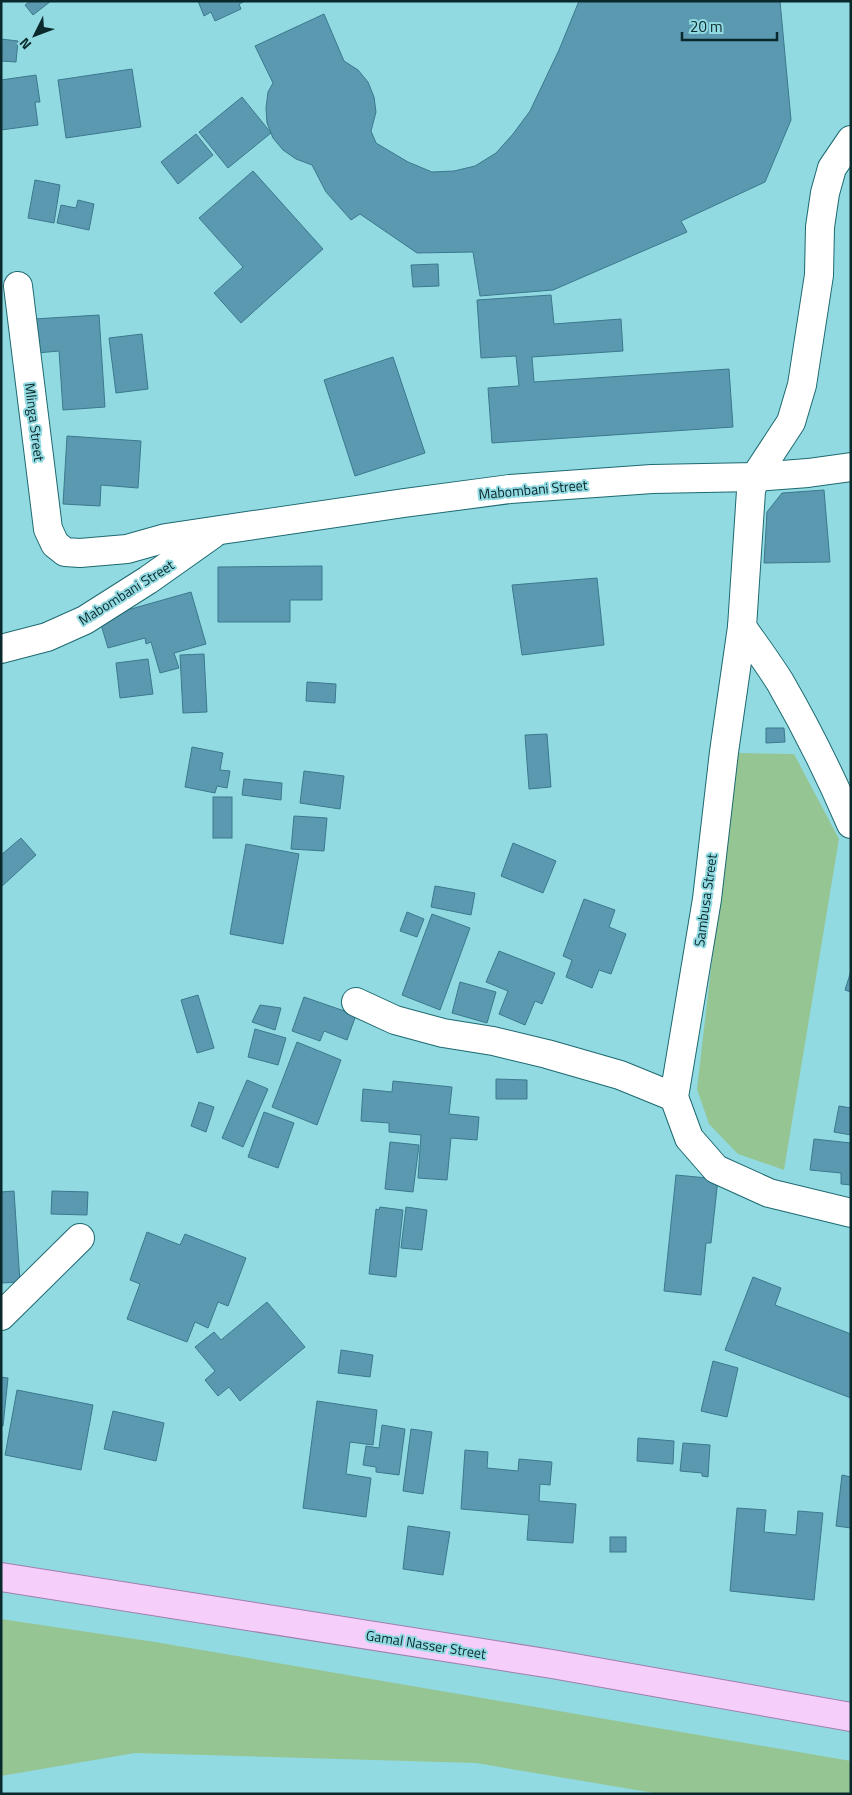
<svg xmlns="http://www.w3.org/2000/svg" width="852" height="1795" font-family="'Titillium Web',sans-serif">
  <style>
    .green { fill: #96c594 }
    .building { fill: #5b99b0; stroke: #3b798e }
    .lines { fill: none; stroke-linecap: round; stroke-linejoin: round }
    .minor-casing { stroke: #1d6970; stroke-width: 30 }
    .major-casing { stroke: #9f7faf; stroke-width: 30 }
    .minor { stroke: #fff; stroke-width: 28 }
    .major { stroke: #f5cef9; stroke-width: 28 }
    .labels { text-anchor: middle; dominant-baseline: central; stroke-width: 4; stroke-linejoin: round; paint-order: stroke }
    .street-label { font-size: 14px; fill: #0a292c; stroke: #92dae1 }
  </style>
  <rect width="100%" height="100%" fill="#92dae1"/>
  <g class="green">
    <polygon points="736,753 794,754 839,839 784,1170 738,1154 709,1124 697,1089"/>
    <polygon points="1,1619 155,1642 851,1761 851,1794 660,1794 476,1763 135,1753 1,1776"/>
  </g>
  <g class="building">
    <polygon points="31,1 51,1 33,15 25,5"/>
    <polygon points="198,1 245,1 239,4 241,9 215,21 211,12 204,16"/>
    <polygon points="579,1 780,1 791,120 765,182 681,221 687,232 553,290 480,296 473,252 417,253 360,214 351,220 326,192 312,165 296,159 283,150 273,138 267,123 266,108 268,92 273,83 255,46 324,14 344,61 358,70 368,82 374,97 376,112 371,131 376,143 408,162 432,172 454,171 475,166 496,153 513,134 530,111 559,50"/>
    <polygon points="1,39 18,41 16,62 1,61"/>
    <polygon points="132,69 141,127 66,138 58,80"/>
    <polygon points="36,75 40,102 35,102 38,125 1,130 1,80"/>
    <polygon points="242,97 271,133 228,168 199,132"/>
    <polygon points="196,134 213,155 178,184 161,162"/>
    <polygon points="253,171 323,249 241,323 214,293 243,267 199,218"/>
    <polygon points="35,180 60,185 54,223 28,218"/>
    <polygon points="78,200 94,204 89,230 57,223 61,205 76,208"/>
    <polygon points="438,264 439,286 413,287 411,265"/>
    <polygon points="551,295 554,324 621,319 623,351 532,357 534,382 729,369 733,427 492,443 488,388 519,386 516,356 481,358 477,300"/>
    <polygon points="99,315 105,407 63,410 59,351 37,353 34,319"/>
    <polygon points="142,334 148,389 116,393 109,338"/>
    <polygon points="393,357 425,453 355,476 324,380"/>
    <polygon points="67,436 141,441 138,488 101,485 100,506 63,504"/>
    <polygon points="824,490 830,562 764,563 767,512 782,493"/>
    <polygon points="322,566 322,600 290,600 290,622 218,622 218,567"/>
    <polygon points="597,578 604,645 522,655 512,585"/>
    <polygon points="191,592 206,644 174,653 179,668 160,673 151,642 146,644 145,638 108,648 99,618"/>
    <polygon points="204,654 207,712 183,713 180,655"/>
    <polygon points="148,659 153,694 120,698 116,663"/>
    <polygon points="307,682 336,684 335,703 306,701"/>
    <polygon points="766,728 784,728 785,742 766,743"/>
    <polygon points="547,734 551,787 529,789 525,735"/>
    <polygon points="192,747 223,753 220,770 230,771 227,788 217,786 215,793 185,787"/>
    <polygon points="304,771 344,776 340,809 300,803"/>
    <polygon points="244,779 282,783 281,800 242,795"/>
    <rect x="213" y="797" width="19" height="41"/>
    <polygon points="294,816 327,818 324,851 291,849"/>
    <polygon points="21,838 36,855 1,887 1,855"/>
    <polygon points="513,843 556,861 543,893 501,876"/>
    <polygon points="246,844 299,854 283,944 230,934"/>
    <polygon points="435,886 475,893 471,915 431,907"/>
    <polygon points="584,899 615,910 609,927 626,934 611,974 599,970 592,988 566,977 572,960 563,956"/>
    <polygon points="407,912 424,919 417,937 400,931"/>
    <polygon points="432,914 470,928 440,1010 402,995"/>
    <polygon points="499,951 555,973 542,1004 535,1001 525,1025 499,1014 508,991 486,982"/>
    <polygon points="851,971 851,992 845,990"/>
    <polygon points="460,982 496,992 487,1023 452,1013"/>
    <polygon points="198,995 214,1048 197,1053 181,1000"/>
    <polygon points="304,997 356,1015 347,1040 324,1031 320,1041 292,1031"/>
    <polygon points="260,1005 281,1008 275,1030 252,1022"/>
    <polygon points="255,1029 286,1038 278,1065 248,1057"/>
    <polygon points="297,1042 341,1060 317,1125 272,1107"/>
    <polygon points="496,1079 527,1080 527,1099 496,1099"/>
    <polygon points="247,1080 268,1089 243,1147 222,1138"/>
    <polygon points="393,1081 452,1087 449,1114 479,1117 477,1140 451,1138 447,1180 418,1178 421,1135 389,1132 389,1123 361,1121 363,1089 392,1092"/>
    <polygon points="199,1102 214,1107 206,1132 191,1126"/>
    <polygon points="839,1106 851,1108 851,1135 834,1132"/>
    <polygon points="264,1112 294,1123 278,1168 248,1157"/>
    <polygon points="814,1139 851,1143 851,1185 841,1184 841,1173 810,1170"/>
    <polygon points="390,1142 419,1145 413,1192 385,1189"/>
    <polygon points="676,1175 718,1179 711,1243 706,1243 701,1295 664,1291"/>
    <polygon points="14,1191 20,1282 1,1283 1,1192"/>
    <polygon points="52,1191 88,1192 87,1215 51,1214"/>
    <polygon points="380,1207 403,1210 396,1277 369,1274 376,1209 379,1210"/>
    <polygon points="406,1207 427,1210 422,1250 401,1248"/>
    <polygon points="147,1232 180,1245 185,1234 246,1258 228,1306 218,1302 208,1328 195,1322 187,1342 127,1319 140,1284 130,1280"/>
    <polygon points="753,1277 781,1288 775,1305 851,1334 851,1398 725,1350"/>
    <polygon points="267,1302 305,1347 240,1401 229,1387 218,1396 205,1380 215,1371 195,1347 214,1332 221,1340"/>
    <polygon points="341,1350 373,1355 370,1377 338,1373"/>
    <polygon points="713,1361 738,1368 727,1417 701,1411"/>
    <polygon points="1,1377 8,1378 3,1426 1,1426"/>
    <polygon points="17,1390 93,1405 81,1470 5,1455"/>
    <polygon points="317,1401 377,1410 373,1445 350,1442 346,1474 371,1478 366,1517 303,1508"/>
    <polygon points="113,1411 164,1423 156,1461 104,1449"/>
    <polygon points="382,1425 405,1429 399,1475 376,1472 376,1467 363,1465 366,1446 379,1448"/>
    <polygon points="411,1429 432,1432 423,1494 403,1491"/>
    <polygon points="638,1438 674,1441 673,1464 637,1461"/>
    <polygon points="683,1443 710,1445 708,1477 702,1476 702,1473 680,1471"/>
    <polygon points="465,1450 488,1452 487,1468 518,1471 519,1459 552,1462 550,1485 540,1484 539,1501 576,1504 573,1543 527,1540 529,1515 461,1509"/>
    <polygon points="842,1475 851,1477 851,1528 836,1526"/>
    <polygon points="737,1508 766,1510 764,1532 796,1535 798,1511 823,1513 814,1600 730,1591"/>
    <polygon points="408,1526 450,1532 443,1575 403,1569"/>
    <rect x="610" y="1537" width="16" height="15"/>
  </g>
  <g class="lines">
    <g class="minor-casing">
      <g id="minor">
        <polyline points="851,140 832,168 825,193 820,227 819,275 802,385 791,422 755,477 751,491 742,627 724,752 707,899 674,1097 689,1138 716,1169 769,1193 851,1213"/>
        <polyline points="18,286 48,529 55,544 65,552 80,553 127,549 166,538 404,503 510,489 652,479 755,477 808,473 851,467"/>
        <path d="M742 627C755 645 768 663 780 682 806 727 830 775 851 824"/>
        <polyline points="1,649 47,637 85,620 148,580 213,534"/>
        <polyline points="356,1002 395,1020 443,1033 493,1041 547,1054 620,1075 674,1097"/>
        <polyline points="1,1316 80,1238"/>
      </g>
    </g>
    <g class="major-casing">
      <polyline id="major" points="1,1577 552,1664 851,1717"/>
    </g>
    <use href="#minor" class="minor"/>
    <use href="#major" class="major"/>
  </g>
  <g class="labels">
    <g class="street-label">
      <text transform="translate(35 422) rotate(83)">Mlinga Street</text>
      <text transform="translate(533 489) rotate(-5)">Mabombani Street</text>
      <text transform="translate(126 592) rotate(-32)">Mabombani Street</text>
      <text transform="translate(705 900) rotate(-82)">Sambusa Street</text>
      <text transform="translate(426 1644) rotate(9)">Gamal Nasser Street</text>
    </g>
  </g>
  <rect width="852" height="1795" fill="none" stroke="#0a292c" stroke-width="5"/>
  <g transform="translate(35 35) rotate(228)" stroke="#92dae1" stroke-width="4" paint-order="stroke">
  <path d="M0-4L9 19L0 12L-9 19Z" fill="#0a292c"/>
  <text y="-8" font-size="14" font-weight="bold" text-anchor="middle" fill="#0a292c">N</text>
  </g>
  <path d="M682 32v8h95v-8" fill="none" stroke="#0a292c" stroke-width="2.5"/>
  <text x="690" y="32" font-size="15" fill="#0a292c" stroke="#92dae1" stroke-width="4" paint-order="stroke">20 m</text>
</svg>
